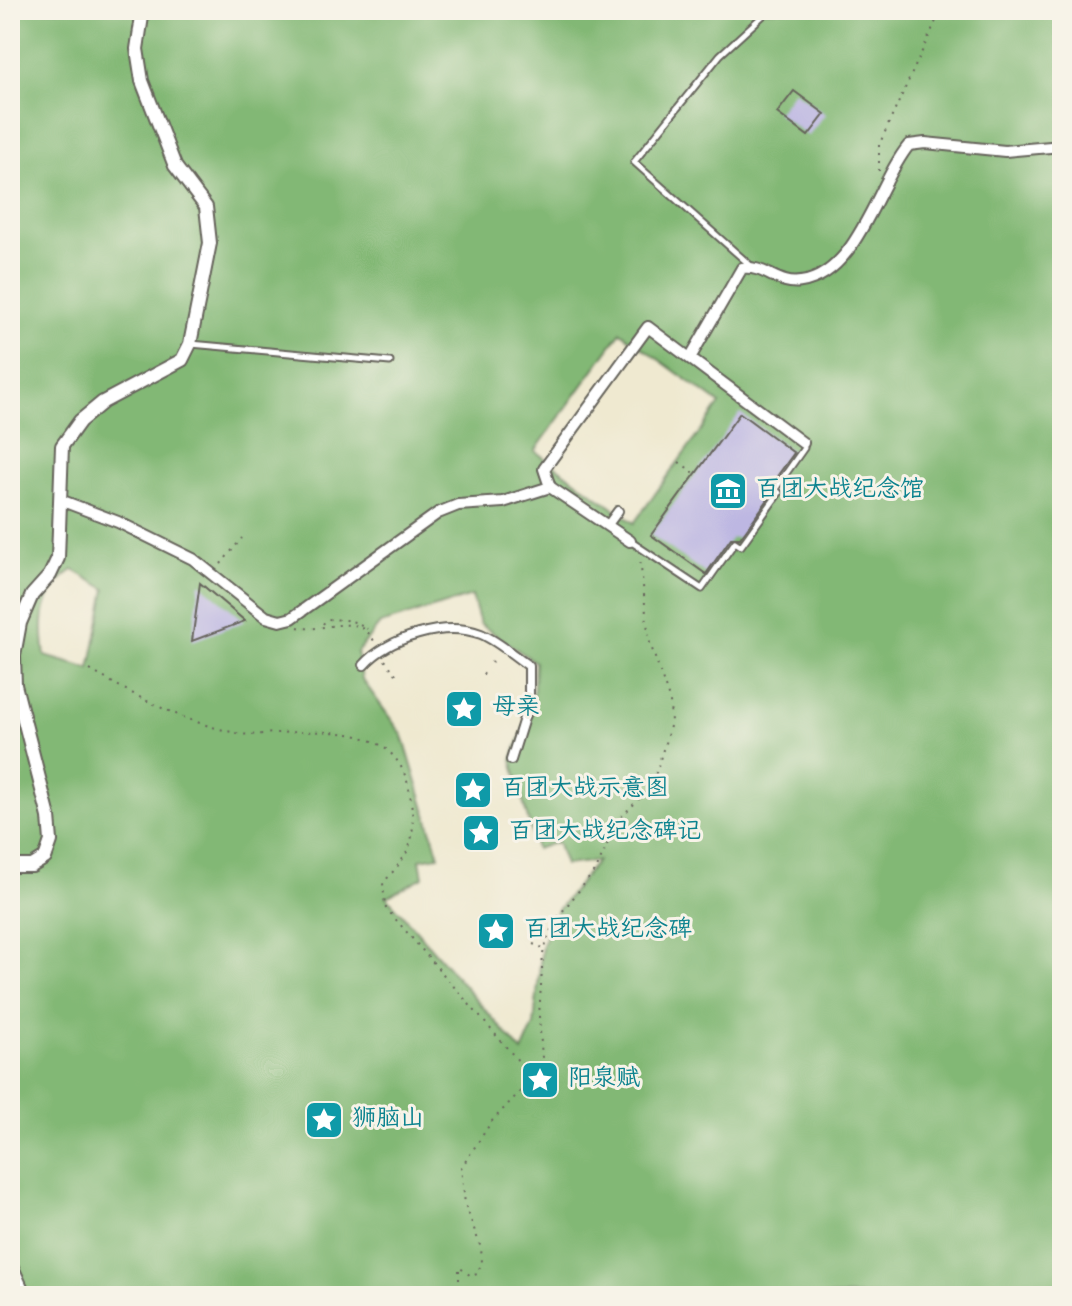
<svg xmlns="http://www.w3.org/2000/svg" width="1072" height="1306" font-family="'Gochi Hand','LXGW WenKai TC',sans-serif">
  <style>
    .forest { fill: #82b875; stroke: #4f6a48; stroke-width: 2; fill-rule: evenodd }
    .building { fill: #bdb7e2 }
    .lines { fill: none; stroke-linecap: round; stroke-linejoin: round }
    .service-casing { stroke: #66645b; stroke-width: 9 }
    .pedestrian-casing { stroke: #66645b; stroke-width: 12 }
    .minor-casing { stroke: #66645b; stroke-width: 14 }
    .tertiary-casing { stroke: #66645b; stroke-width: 16 }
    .path { stroke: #66645b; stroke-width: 2; stroke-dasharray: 2 6; stroke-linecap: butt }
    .service { stroke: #fff; stroke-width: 5 }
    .pedestrian { stroke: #fff; stroke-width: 8 }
    .minor { stroke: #fff; stroke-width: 10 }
    .tertiary { stroke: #fff; stroke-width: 12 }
    .labels { text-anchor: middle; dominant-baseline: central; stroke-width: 6; stroke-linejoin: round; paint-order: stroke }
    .culture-label { font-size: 24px; fill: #0d838f; stroke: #f7f3e8; text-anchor: start }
  </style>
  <rect width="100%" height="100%" fill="#f7f3e8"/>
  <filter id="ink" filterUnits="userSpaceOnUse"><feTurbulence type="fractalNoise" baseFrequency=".0125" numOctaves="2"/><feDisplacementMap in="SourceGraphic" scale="16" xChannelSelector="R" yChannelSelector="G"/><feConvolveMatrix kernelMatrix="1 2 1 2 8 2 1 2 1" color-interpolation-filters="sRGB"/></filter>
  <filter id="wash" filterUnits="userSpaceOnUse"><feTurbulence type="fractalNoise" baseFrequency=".006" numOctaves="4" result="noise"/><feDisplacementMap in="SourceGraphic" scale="32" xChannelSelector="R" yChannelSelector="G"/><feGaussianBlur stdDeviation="1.8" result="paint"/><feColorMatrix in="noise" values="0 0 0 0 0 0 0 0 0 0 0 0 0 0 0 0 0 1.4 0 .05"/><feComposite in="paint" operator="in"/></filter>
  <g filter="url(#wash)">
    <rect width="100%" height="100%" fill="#efe9d0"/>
    <path class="forest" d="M10 10H1062V1296H10ZM621 332 720 404 634 523 535 451ZM73 570 106 589 90 669 45 656C40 621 41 591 73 570ZM472 596 480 624 535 662 533 703 512 760 536 849 557 842 565 865 597 861 557 911 542 944 534 1025 522 1052 387 897 423 877 420 859 439 856 403 736 362 679 357 652 380 624Z"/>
    <g id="blocks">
      <g class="building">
        <polygon points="794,91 825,114 808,136 777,113"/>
        <polygon points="740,413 794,453 770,486 772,494 740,538 731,538 706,574 651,535"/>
        <polygon points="200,583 245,621 192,641"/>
      </g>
    </g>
  </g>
  <g filter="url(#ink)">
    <use href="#blocks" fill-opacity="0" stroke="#66645b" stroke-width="2"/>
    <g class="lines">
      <g class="service-casing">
        <g id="service">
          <polyline points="750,265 634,162 720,55 769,10"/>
          <polyline points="191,344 390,362"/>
          <polyline points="630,541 702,589 735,542 741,546 779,493 775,489 804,448 803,444"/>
        </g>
      </g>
      <g class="pedestrian-casing">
        <g id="pedestrian">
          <polyline points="607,526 618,511"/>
          <path d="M364 665C388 638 445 620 481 634 498 641 514 656 529 666V702L511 760"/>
        </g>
      </g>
      <g class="minor-casing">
        <g id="minor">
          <path d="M690 358 742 268C765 265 778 286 801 282 858 274 877 183 909 145L925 143 1005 151 1062 146"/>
          <polyline points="550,487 630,541"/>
          <polyline points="60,500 118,522 193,559 266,617 280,621 292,618 438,513 458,505 503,502 550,487 544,469 648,327 803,443"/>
        </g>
      </g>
      <g class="tertiary-casing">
        <g id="tertiary">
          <polyline points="10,866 32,866 45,858 51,841 49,817 15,685 14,656 20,623 32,595 50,575 58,558 62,446 80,421 103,402 182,360 190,344 210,243 206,207 175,166 142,81 137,49 143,10"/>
          <polyline points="10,1263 25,1296"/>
        </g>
      </g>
      <g class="path">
        <polyline points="879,171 879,145 941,10"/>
        <polyline points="679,462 696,474"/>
        <polyline points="221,564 242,538"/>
        <path d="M323 624 327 619C341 620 357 619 367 629"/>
        <path d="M298 627C322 634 358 610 374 641"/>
        <polyline points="385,660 399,678"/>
        <polyline points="491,663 494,658"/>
        <path d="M90 670C139 698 185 723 241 734 253 736 266 733 278 733 338 730 403 726 411 801 416 843 411 852 383 883L385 907 533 1078 542 1058 539 1016 543 954 549 935 554 922 597 868 617 821 652 786 671 723 670 702 649 640 640 559"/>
        <polyline points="483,675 486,669"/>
        <polyline points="533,944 543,948"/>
        <polyline points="459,1296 459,1267 471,1276 477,1274 482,1262 481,1248 465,1204 461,1168 492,1121 532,1079"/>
      </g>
      <use href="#service" class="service"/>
      <use href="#pedestrian" class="pedestrian"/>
      <use href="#minor" class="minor"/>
      <use href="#tertiary" class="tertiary"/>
    </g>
  </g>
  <defs>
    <g id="museum-square" transform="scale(2)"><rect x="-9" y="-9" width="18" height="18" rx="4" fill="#0f9aa8" stroke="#f7f3e8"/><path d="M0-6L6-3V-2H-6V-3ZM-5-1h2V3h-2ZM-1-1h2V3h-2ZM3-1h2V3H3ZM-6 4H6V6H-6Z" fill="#fff"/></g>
    <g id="sight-square" transform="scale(2)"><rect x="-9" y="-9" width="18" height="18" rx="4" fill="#0f9aa8" stroke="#f7f3e8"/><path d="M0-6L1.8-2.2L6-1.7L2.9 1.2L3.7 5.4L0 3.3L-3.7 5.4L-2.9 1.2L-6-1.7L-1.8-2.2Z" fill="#fff"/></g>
  </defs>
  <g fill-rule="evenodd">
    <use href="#museum-square" x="728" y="491"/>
    <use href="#sight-square" x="464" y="709"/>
    <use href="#sight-square" x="473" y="790"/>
    <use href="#sight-square" x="481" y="833"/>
    <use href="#sight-square" x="496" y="931"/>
    <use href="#sight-square" x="540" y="1080"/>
    <use href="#sight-square" x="324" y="1120"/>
  </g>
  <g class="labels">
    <g class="culture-label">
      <text x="756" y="491">百团大战纪念馆</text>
      <text x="492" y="709">母亲</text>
      <text x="501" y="790">百团大战示意图</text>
      <text x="509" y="833">百团大战纪念碑记</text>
      <text x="524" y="931">百团大战纪念碑</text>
      <text x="568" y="1080">阳泉赋</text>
      <text x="352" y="1120">狮脑山</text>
    </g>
  </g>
  <rect width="1072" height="1306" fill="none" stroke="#f7f3e8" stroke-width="40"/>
</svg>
